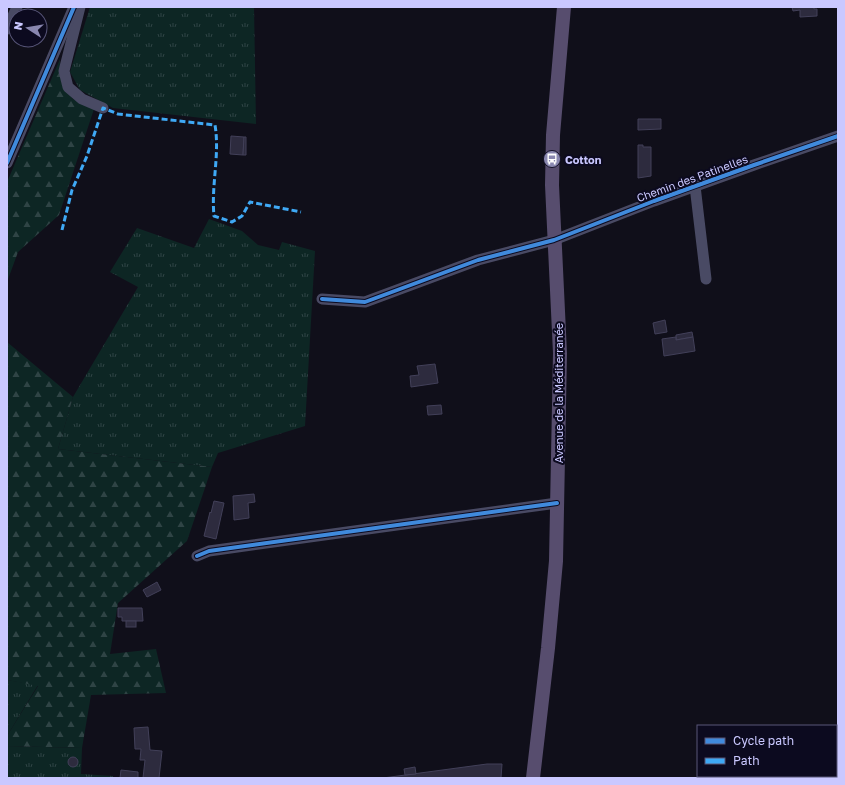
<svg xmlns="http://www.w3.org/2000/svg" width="845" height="785" font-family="'Golos Text',sans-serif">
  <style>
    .grass { fill: url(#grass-tufts) }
    .forest { fill: url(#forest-firs) }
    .building { fill: #2d2b3e; stroke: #424059 }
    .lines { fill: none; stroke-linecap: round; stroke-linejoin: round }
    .minor { stroke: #494a64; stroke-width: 11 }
    .major { stroke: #574d6e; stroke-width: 14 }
    .quiet { stroke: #3fa9f5; stroke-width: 3; stroke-dasharray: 6 3; stroke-linecap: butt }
    .cycleway-casing { stroke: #0c0a1f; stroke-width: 6 }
    .cycleway { stroke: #408adc; stroke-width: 4 }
    .labels { text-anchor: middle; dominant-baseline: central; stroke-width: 4; stroke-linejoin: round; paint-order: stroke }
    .poi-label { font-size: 11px; font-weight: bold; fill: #cac8ff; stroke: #0c0a1f; text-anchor: start }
    .street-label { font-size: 11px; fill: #cac8ff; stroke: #0c0a1f }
  </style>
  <defs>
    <pattern id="grass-tufts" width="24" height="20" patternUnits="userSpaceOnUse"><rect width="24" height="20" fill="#0d2624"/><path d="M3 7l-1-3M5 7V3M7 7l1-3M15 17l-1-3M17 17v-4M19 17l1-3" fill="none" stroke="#2f4445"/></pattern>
    <pattern id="forest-firs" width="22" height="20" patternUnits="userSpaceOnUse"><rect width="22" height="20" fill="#0d2624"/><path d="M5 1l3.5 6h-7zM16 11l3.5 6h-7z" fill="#2f4445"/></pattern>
  </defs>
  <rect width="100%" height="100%" fill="#100f1a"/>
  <g class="grass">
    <polygon points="90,7 254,7 256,124 113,108 80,90 70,72"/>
    <polygon points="209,219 242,231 258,245 279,250 282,242 315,251 305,426 218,453 212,467 58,449 73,397 138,287 110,272 137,228 194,248"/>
    <polygon points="7,680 38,685 7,736"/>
    <polygon points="7,746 82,748 81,774 113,776 113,778 7,778"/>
  </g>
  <g class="forest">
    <polygon points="60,59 61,82 73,99 94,109 59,215 18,252 7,282 7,182"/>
    <polygon points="7,342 73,397 58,449 212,467 187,541 118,603 110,654 156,649 166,693 91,695 82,748 7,746 7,736 38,686 7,680"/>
  </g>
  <g class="building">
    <polygon points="792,7 814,7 814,9 817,9 817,16 800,17 800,10 793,11"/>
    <polygon points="638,119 661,119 661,129 638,130"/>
    <polygon points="231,136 244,137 243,155 230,154"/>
    <polygon points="244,137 246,137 246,155 243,155"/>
    <polygon points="638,145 643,145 643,147 651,147 651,176 638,178"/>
    <polygon points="665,320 667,332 655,334 653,323"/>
    <polygon points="692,332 693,337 676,340 676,335"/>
    <polygon points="676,337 676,340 693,337 695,351 664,356 662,339"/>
    <polygon points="435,364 438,383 411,387 410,376 419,375 417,366"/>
    <polygon points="441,405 442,414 428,415 427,406"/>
    <polygon points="254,494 255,502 248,503 249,518 234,520 233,496"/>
    <polygon points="214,501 224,503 216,539 204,536 210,512 211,513"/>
    <polygon points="157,582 161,590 147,597 143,590"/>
    <polygon points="118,608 142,608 143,621 122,621 122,617 118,617"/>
    <rect x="126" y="621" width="10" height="6"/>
    <polygon points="148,727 150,750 162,751 159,778 143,778 145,760 140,760 141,749 135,749 134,728"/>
    <circle cx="73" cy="762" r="5"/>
    <polygon points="487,764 502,764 501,778 383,778"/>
    <polygon points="415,767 416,774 405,775 404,769"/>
    <polygon points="121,770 138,772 138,778 120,778"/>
  </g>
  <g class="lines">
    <g class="minor">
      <polyline points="80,7 64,71 68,87 82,99 103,108"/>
      <polyline points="7,29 17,7"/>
      <polyline points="7,163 74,7"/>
      <polyline points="695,186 706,279"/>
      <polyline points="322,299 365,302 478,260 554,240 654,201 754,165 838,136"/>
      <polyline points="197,556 209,551 557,503"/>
    </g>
    <polyline class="major" points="533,778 548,648 556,561 560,353 552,185 553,135 564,7"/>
    <path class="quiet" d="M62 230 72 190 87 156 103 108 118 114 215 125C220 155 211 185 214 216L232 222 242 216 250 202 301 212"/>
    <g class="cycleway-casing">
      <g id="cycleway">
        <polyline points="7,163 74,7"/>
        <polyline points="322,299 365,302 478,260 554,240 654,201 754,165 838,136"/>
        <polyline points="197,556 209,551 557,503"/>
      </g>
    </g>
    <use href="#cycleway" class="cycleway"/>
  </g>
  <defs>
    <g id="bus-disc" transform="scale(0.9)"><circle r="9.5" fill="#8987af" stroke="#0c0a1f"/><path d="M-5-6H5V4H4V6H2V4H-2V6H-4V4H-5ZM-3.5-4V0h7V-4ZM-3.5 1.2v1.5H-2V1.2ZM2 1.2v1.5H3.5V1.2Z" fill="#fff"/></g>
  </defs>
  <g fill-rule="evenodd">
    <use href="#bus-disc" x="552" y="159"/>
  </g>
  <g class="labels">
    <g class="poi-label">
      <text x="565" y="159">Cotton</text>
    </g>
    <g class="street-label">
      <text transform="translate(692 178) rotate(-20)">Chemin des Patinelles</text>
      <text transform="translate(558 393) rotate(-90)">Avenue de la Méditerranée</text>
    </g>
  </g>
  <rect width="845" height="785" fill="none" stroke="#cac8ff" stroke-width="16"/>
  <rect x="697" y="725" width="140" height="52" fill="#0c0a1f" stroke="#585679"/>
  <rect x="705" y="738" width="20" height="6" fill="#408adc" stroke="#585679"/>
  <text x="733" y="745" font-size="12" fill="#cac8ff">Cycle path</text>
  <rect x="705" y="758" width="20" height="6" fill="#3fa9f5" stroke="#585679"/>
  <text x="733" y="765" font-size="12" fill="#cac8ff">Path</text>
  <g transform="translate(28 28) rotate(282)"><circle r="19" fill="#0c0a1f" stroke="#585679"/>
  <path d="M0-3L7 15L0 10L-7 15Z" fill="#8987af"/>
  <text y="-6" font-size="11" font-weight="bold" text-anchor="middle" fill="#cac8ff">N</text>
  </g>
</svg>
